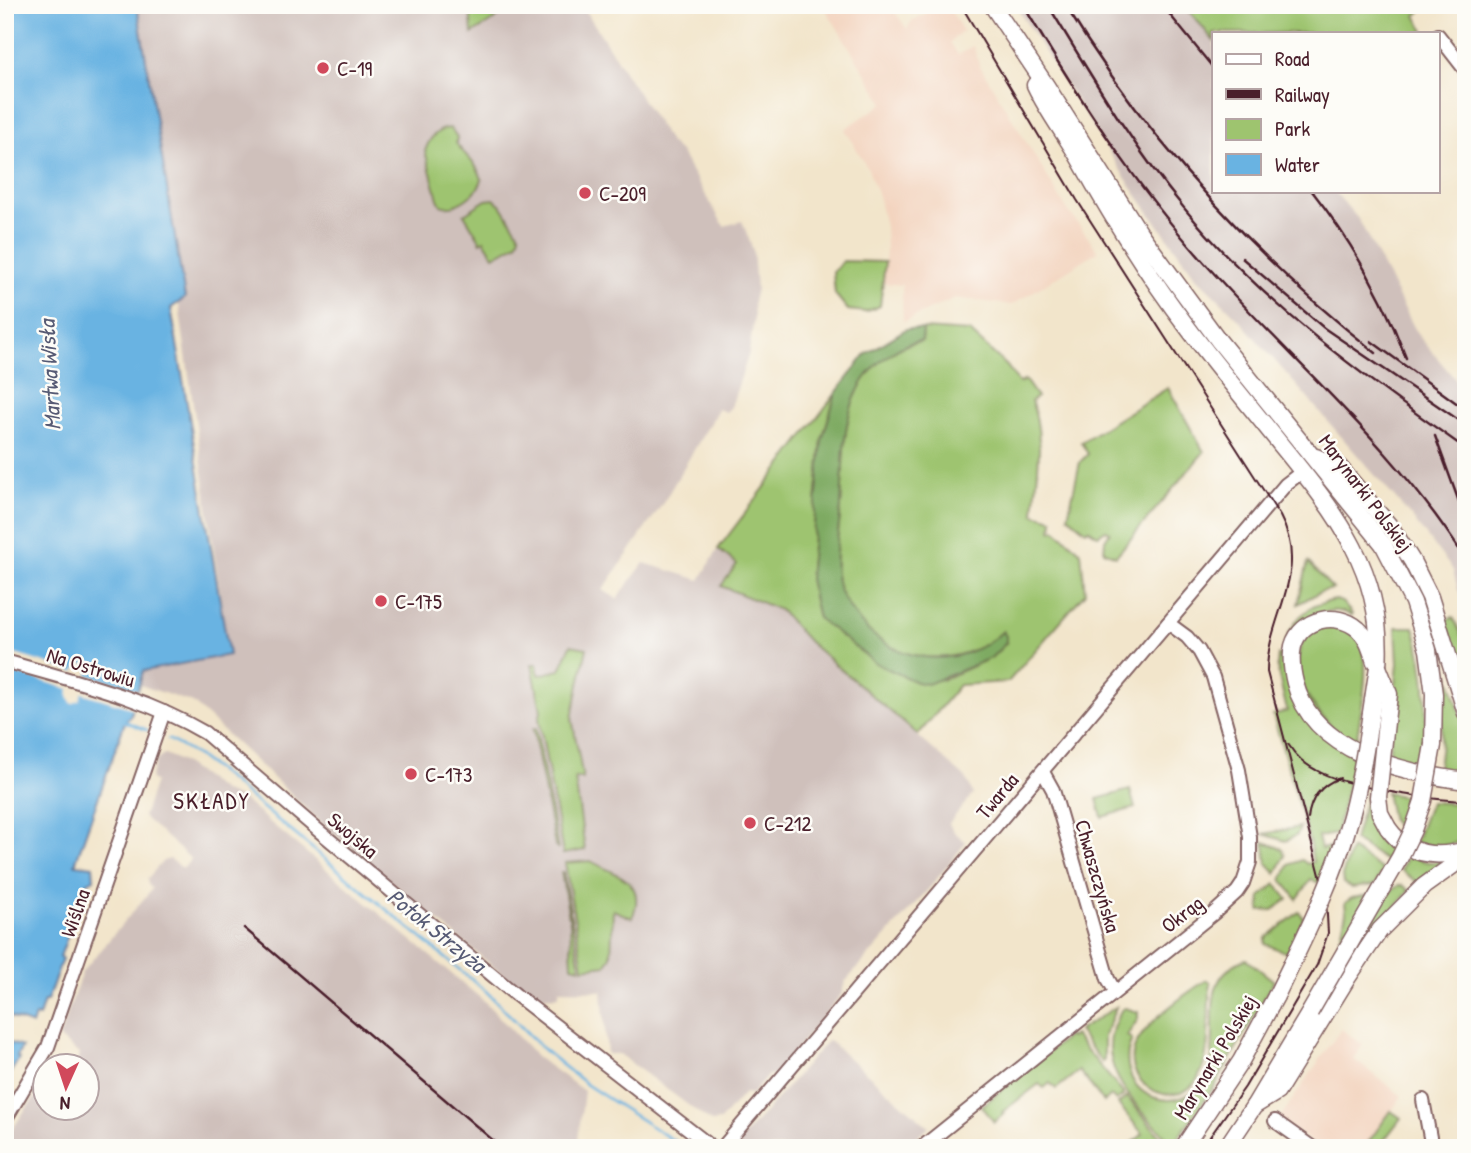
<svg xmlns="http://www.w3.org/2000/svg" width="1471" height="1153" font-family="'Patrick Hand',sans-serif">
  <style>
    .built { fill: #f3d4bf }
    .industrial { fill: #cfc0bb }
    .green { fill: #9ec46f; stroke: #74724d; stroke-width: 2 }
    .forest { fill: #7eaa62; stroke: #646446; stroke-width: 2 }
    .water { fill: #69b3e2; stroke: #5a6986; stroke-width: 2 }
    .pier { fill: #f2e5cb }
    .lines { fill: none; stroke-linecap: round; stroke-linejoin: round }
    .stream { stroke: #69b3e2; stroke-width: 2.5 }
    .street-casing { stroke: #856463; stroke-width: 16 }
    .secondary-casing { stroke: #856463; stroke-width: 19 }
    .street { stroke: #fff; stroke-width: 12 }
    .secondary { stroke: #fff; stroke-width: 16 }
    .tram { stroke: #4a1f2b; stroke-width: 2 }
    .rail { stroke: #4a1f2b; stroke-width: 2.5 }
    .secondary-bridge-casing { stroke: #856463; stroke-width: 19; stroke-linecap: butt }
    .secondary-bridge { stroke: #fff; stroke-width: 16 }
    .poi-dot { fill: #d1495b; stroke: #fdfcf7; stroke-width: 2.5 }
    .labels { text-anchor: middle; dominant-baseline: central; stroke-width: 5; stroke-linejoin: round; paint-order: stroke }
    .poi-label { font-size: 21px; fill: #4a1f2b; stroke: #fdfcf7; text-anchor: start }
    .street-label { font-size: 21px; fill: #4a1f2b; stroke: #fdfcf7 }
    .water-label { font-size: 23px; font-style: italic; fill: #565a74; stroke: #fdfcf7 }
    .neighbourhood-label { font-size: 23px; letter-spacing: 2px; fill: #4a1f2b; stroke: #fdfcf7 }
  </style>
  <rect width="100%" height="100%" fill="#fdfcf7"/>
  <filter id="ink" filterUnits="userSpaceOnUse"><feTurbulence type="fractalNoise" baseFrequency=".0143" numOctaves="2"/><feDisplacementMap in="SourceGraphic" scale="14" xChannelSelector="R" yChannelSelector="G"/><feConvolveMatrix kernelMatrix="1 2 1 2 8 2 1 2 1" color-interpolation-filters="sRGB"/></filter>
  <filter id="wash" filterUnits="userSpaceOnUse"><feTurbulence type="fractalNoise" baseFrequency=".00686" numOctaves="4" result="noise"/><feDisplacementMap in="SourceGraphic" scale="28" xChannelSelector="R" yChannelSelector="G"/><feGaussianBlur stdDeviation="1.57" result="paint"/><feColorMatrix in="noise" values="0 0 0 0 0 0 0 0 0 0 0 0 0 0 0 0 0 1.4 0 .05"/><feComposite in="paint" operator="in"/></filter>
  <g filter="url(#wash)">
    <rect width="100%" height="100%" fill="#f2e5cb"/>
    <g class="built">
      <polygon points="823,5 890,5 907,29 912,21 935,8 935,5 947,5 963,31 950,42 958,55 973,46 980,66 1065,206 1098,251 1012,305 955,298 903,322 902,285 883,283 886,251 885,227 879,199 868,169 845,129 884,103"/>
      <polygon points="1341,1029 1363,1045 1353,1059 1402,1096 1365,1148 1321,1148 1279,1119"/>
    </g>
    <g class="industrial">
      <polygon points="136,5 582,5 670,143 680,152 724,226 742,221 753,250 756,289 753,301 754,318 749,353 731,407 726,412 718,409 663,503 603,590 617,599 644,563 700,580 718,549 738,564 721,586 780,609 809,642 966,778 973,794 949,823 952,830 966,842 932,885 845,982 841,995 775,1074 768,1075 752,1094 744,1093 720,1121 711,1122 619,1054 607,1054 602,991 559,990 559,996 538,997 538,990 520,989 328,829 193,703 140,685 143,671 229,655"/>
      <polygon points="1015,5 1184,5 1214,41 1214,191 1334,191 1359,220 1418,335 1466,392 1466,603 1458,590 1453,570 1414,520 1235,315 1196,277 1132,188"/>
      <polygon points="165,754 182,762 224,792 242,799 484,1001 538,1058 584,1091 577,1148 5,1148 5,1141 25,1110 45,1085 46,1108 88,1108 88,1066 77,1065 79,1054 59,1038 82,972 152,889 148,884 147,879 163,861 170,859 183,869 191,859 143,817 155,782 150,778 156,761"/>
      <polygon points="828,1040 929,1127 903,1148 740,1148 739,1142"/>
    </g>
    <g class="green">
      <polygon points="470,5 516,5 472,34"/>
      <polygon points="1184,5 1429,5 1416,15 1425,33 1214,33 1214,41"/>
      <path d="M450 128 457 137 456 143C465 156 477 163 482 179 479 193 455 211 441 205L438 199 425 151C429 139 437 129 450 128Z"/>
      <polygon points="494,199 501,205 520,235 517,243 494,256 484,240 481,242 464,214 486,200"/>
      <polygon points="843,261 885,262 880,306 865,312 848,310 835,294 833,272"/>
      <path d="M923 329 970 332 1007 366 1019 383 1025 380 1037 397 1031 401C1046 436 1036 477 1034 514L1053 519 1052 531 1055 529 1081 552 1085 593 1008 682 959 685 918 735 809 642 780 610 721 586 737 564 718 549 836 393 822 440 809 579 818 618 942 680 991 658 1006 643 995 638C948 670 888 662 854 615 848 606 841 596 838 586 832 562 839 531 841 506 845 451 838 391 888 355 899 348 910 342 922 341Z"/>
      <polygon points="1168,388 1204,452 1116,556 1104,551 1105,540 1110,532 1106,530 1098,535 1088,529 1086,531 1068,516 1080,462 1088,454 1081,442"/>
      <polygon points="1308,562 1333,589 1320,592 1298,604"/>
      <path d="M1336 600 1342 602 1352 614 1351 616C1338 607 1320 611 1305 619L1285 669 1354 758 1336 834 1318 837 1321 849 1329 847 1330 852 1320 883 1311 880 1297 899 1282 880 1289 865 1302 860 1307 864 1313 862 1309 840 1273 715 1287 711 1277 668 1278 655H1282C1288 625 1303 604 1336 600Z"/>
      <polygon points="1453,617 1466,644 1466,693 1446,620"/>
      <path d="M1432 622 1466 731V774L1438 769C1445 720 1443 671 1428 623Z"/>
      <path d="M1339 626C1345 629 1354 633 1358 638 1374 658 1359 719 1356 744 1328 729 1288 685 1300 649 1303 640 1307 633 1317 629 1324 626 1332 626 1339 626Z"/>
      <path d="M1396 627H1414C1428 673 1428 719 1423 766L1389 757 1398 663Z"/>
      <polygon points="571,645 587,648 572,718 583,779 575,778 585,850 563,854 539,719 541,711 532,664 537,664 539,675 560,670"/>
      <polygon points="536,728 556,838 558,850 555,846 533,729"/>
      <polygon points="1130,790 1135,808 1102,817 1097,799"/>
      <path d="M1368 791H1372C1374 815 1377 832 1396 849L1388 862 1354 840Z"/>
      <polygon points="1386,793 1416,799 1402,835 1392,821"/>
      <path d="M1430 802 1466 804V839C1449 847 1433 849 1415 842Z"/>
      <polygon points="1300,827 1297,835 1286,841 1263,834"/>
      <polygon points="1264,842 1283,849 1285,856 1276,874 1267,863"/>
      <polygon points="1351,849 1383,870 1375,885 1352,888 1343,883 1342,876"/>
      <polygon points="1408,856 1428,862 1447,862 1418,883 1401,870"/>
      <path d="M591 861C616 876 648 879 632 918L613 910 611 956 606 965 583 968 565 863Z"/>
      <polygon points="561,872 563,872 580,968 572,966 570,923"/>
      <polygon points="1276,884 1288,899 1273,910 1260,911 1261,896"/>
      <polygon points="1399,885 1404,886 1409,891 1350,962 1347,961 1388,893"/>
      <polygon points="1369,895 1337,952 1346,913 1345,903 1352,898"/>
      <polygon points="1299,912 1304,918 1287,953 1265,944 1266,938"/>
      <path d="M1246 959 1274 981 1216 1084 1173 1145C1138 1105 1086 1066 1122 1009L1125 1008 1138 1012V1019L1127 1036 1132 1039C1122 1061 1129 1088 1153 1097 1164 1101 1175 1101 1185 1096 1230 1077 1203 1018 1218 983 1223 972 1234 963 1246 959Z"/>
      <path d="M1207 980 1211 983C1205 1013 1214 1050 1198 1078 1178 1113 1123 1087 1134 1049 1142 1025 1186 993 1207 980Z"/>
      <polygon points="1116,1007 1104,1036 1104,1060 1102,1062 1078,1031"/>
      <polygon points="1074,1035 1123,1093 1123,1096 1116,1101 1111,1096 1104,1102 1079,1071 1056,1089 1050,1083 1044,1088 1039,1084 1002,1112 1004,1114 994,1122 982,1106 1068,1036 1071,1038"/>
      <polygon points="1127,1097 1165,1142 1163,1148 1126,1148 1143,1134 1118,1104"/>
      <polygon points="1391,1111 1401,1118 1378,1148 1373,1148 1367,1144"/>
    </g>
    <path class="forest" d="M906 329H923L922 341C910 341 899 348 889 355 838 391 845 450 841 506 839 531 832 562 838 586 841 596 848 606 854 614 888 663 958 674 1003 631L1006 636V643L991 658 928 684 916 682 875 663 818 618 809 579 822 440 836 393 866 354Z"/>
    <g class="water">
      <polygon points="5,5 137,5 185,298 171,308 229,655 143,671 131,715 125,722 75,864 93,866 94,879 87,883 60,957 62,959 47,1001 44,1001 39,1017 35,1016 32,1025 5,1015"/>
      <polygon points="5,1041 22,1047 17,1057 19,1059 5,1081"/>
    </g>
    <polygon class="pier" points="5,651 75,672 77,666 84,663 89,670 88,675 140,691 134,709 82,693 80,700 72,704 68,697 69,689 5,670"/>
    <g class="lines">
      <g class="stream">
        <polyline points="124,721 147,730"/>
        <polyline points="168,739 196,755 223,775 488,993 544,1050 587,1085 685,1148"/>
      </g>
    </g>
  </g>
  <g filter="url(#ink)">
    <g class="lines">
      <g class="street-casing">
        <g id="street">
          <polyline points="1438,35 1466,71"/>
          <path d="M5 661C73 681 144 697 205 733L319 831 516 995 713 1148"/>
          <polyline points="1043,772 1053,790 1108,979 1115,991"/>
          <polyline points="1423,1100 1432,1148"/>
          <polyline points="5,1120 48,1047 164,712"/>
          <polyline points="1275,1121 1313,1148"/>
          <polyline points="722,1148 1275,497 1286,484 1303,471"/>
          <polyline points="921,1148 1214,913 1237,892 1243,883 1250,862 1250,837 1239,770 1213,677 1199,651 1187,637 1168,623"/>
        </g>
      </g>
      <g class="secondary-casing">
        <g id="secondary">
          <polyline points="992,5 1047,87 1141,235 1219,341 1383,544 1413,602 1428,650 1434,694 1433,745"/>
          <path d="M1035 85C1047 111 1065 134 1079 158 1112 217 1147 274 1188 328 1218 368 1250 406 1281 445 1337 514 1385 573 1378 667"/>
          <polyline points="1316,457 1340,468 1392,529 1412,561 1430,597 1466,713"/>
          <path d="M1375 662C1371 650 1368 638 1358 629 1337 611 1301 618 1293 646 1290 659 1292 671 1295 683 1313 753 1404 773 1466 781"/>
          <path d="M1388 828C1407 855 1435 859 1466 850"/>
          <polyline points="1254,1106 1277,1092 1348,977 1380,930 1424,886 1466,856"/>
          <polyline points="1183,1148 1241,1061 1276,996"/>
          <polyline points="1226,1148 1254,1106 1310,1012"/>
        </g>
      </g>
      <use href="#street" class="street"/>
      <use href="#secondary" class="secondary"/>
      <g class="tram">
        <path d="M961 5 1077 200 1280 516C1311 574 1267 615 1267 672L1326 898 1328 933 1317 965 1245 1087 1202 1148"/>
        <path d="M1288 744C1295 755 1304 764 1316 770 1344 787 1431 800 1466 801"/>
        <path d="M1308 819C1310 798 1320 785 1340 778"/>
      </g>
      <g class="rail">
        <path d="M1023 5C1079 98 1137 189 1210 269 1296 365 1397 449 1466 560"/>
        <path d="M1048 5C1091 75 1132 146 1184 208 1264 305 1364 377 1466 449"/>
        <path d="M1065 5C1147 139 1253 256 1376 353"/>
        <polyline points="1162,5 1214,69"/>
        <path d="M1312 191C1352 242 1383 296 1406 358"/>
        <polyline points="1242,258 1324,328 1466,425"/>
        <polyline points="1371,341 1466,410"/>
        <polyline points="1435,436 1466,521"/>
        <polyline points="244,928 502,1148"/>
      </g>
      <g class="secondary-bridge-casing">
        <g id="secondary-bridge">
          <polyline points="1378,667 1389,694 1378,797 1380,813 1388,828"/>
          <path d="M1276 996C1305 937 1334 879 1351 816 1364 768 1370 717 1378 667"/>
          <polyline points="1310,1012 1400,857 1413,830 1423,801 1433,745"/>
        </g>
      </g>
      <use href="#secondary-bridge" class="secondary-bridge"/>
    </g>
  </g>
  <g class="poi-dot">
    <circle cx="323" cy="68" r="7"/>
    <circle cx="585" cy="193" r="7"/>
    <circle cx="381" cy="601" r="7"/>
    <circle cx="411" cy="774" r="7"/>
    <circle cx="750" cy="823" r="7"/>
  </g>
  <g class="labels">
    <g class="poi-label">
      <text x="337" y="68">C-19</text>
      <text x="599" y="193">C-209</text>
      <text x="395" y="601">C-175</text>
      <text x="425" y="774">C-173</text>
      <text x="764" y="823">C-212</text>
    </g>
    <g class="street-label">
      <text transform="translate(1366 493) rotate(53)">Marynarki Polskiej</text>
      <text transform="translate(91 667) rotate(17)">Na Ostrowiu</text>
      <text transform="translate(997 796) rotate(-50)">Twarda</text>
      <text transform="translate(353 835) rotate(40)">Swojska</text>
      <text transform="translate(1098 876) rotate(74)">Chwaszczyńska</text>
      <text transform="translate(75 913) rotate(-71)">Wiślna</text>
      <text transform="translate(1182 914) rotate(-38)">Okrąg</text>
      <text transform="translate(1215 1057) rotate(-59)">Marynarki Polskiej</text>
    </g>
    <g class="water-label">
      <text transform="translate(49 375) rotate(-93)">Martwa Wisła</text>
      <text transform="translate(437 930) rotate(39)">Potok Strzyża</text>
    </g>
    <g class="neighbourhood-label">
      <text x="212" y="800">SKŁADY</text>
    </g>
  </g>
  <rect width="1471" height="1153" fill="none" stroke="#fdfcf7" stroke-width="28"/>
  <rect x="1212" y="32" width="228" height="161" fill="#fdfcf7" stroke="#b5a4a5" stroke-width="2"/>
  <rect x="1226" y="54" width="35" height="10" fill="#ffffff" stroke="#b5a4a5" stroke-width="2"/>
  <text x="1275" y="66" font-size="21" fill="#4a1f2b">Road</text>
  <rect x="1226" y="89" width="35" height="10" fill="#4a1f2b" stroke="#b5a4a5" stroke-width="2"/>
  <text x="1275" y="102" font-size="21" fill="#4a1f2b">Railway</text>
  <rect x="1226" y="119" width="35" height="21" fill="#9ec46f" stroke="#b5a4a5" stroke-width="2"/>
  <text x="1275" y="136" font-size="21" fill="#4a1f2b">Park</text>
  <rect x="1226" y="154" width="35" height="21" fill="#69b3e2" stroke="#b5a4a5" stroke-width="2"/>
  <text x="1275" y="172" font-size="21" fill="#4a1f2b">Water</text>
  <g transform="translate(66 1087) rotate(183)"><circle r="33" fill="#fdfcf7" stroke="#b5a4a5" stroke-width="2"/>
  <path d="M0-5L12 26L0 18L-12 26Z" fill="#d1495b"/>
  <text y="-10" font-size="19" font-weight="bold" text-anchor="middle" fill="#4a1f2b">N</text>
  </g>
</svg>
